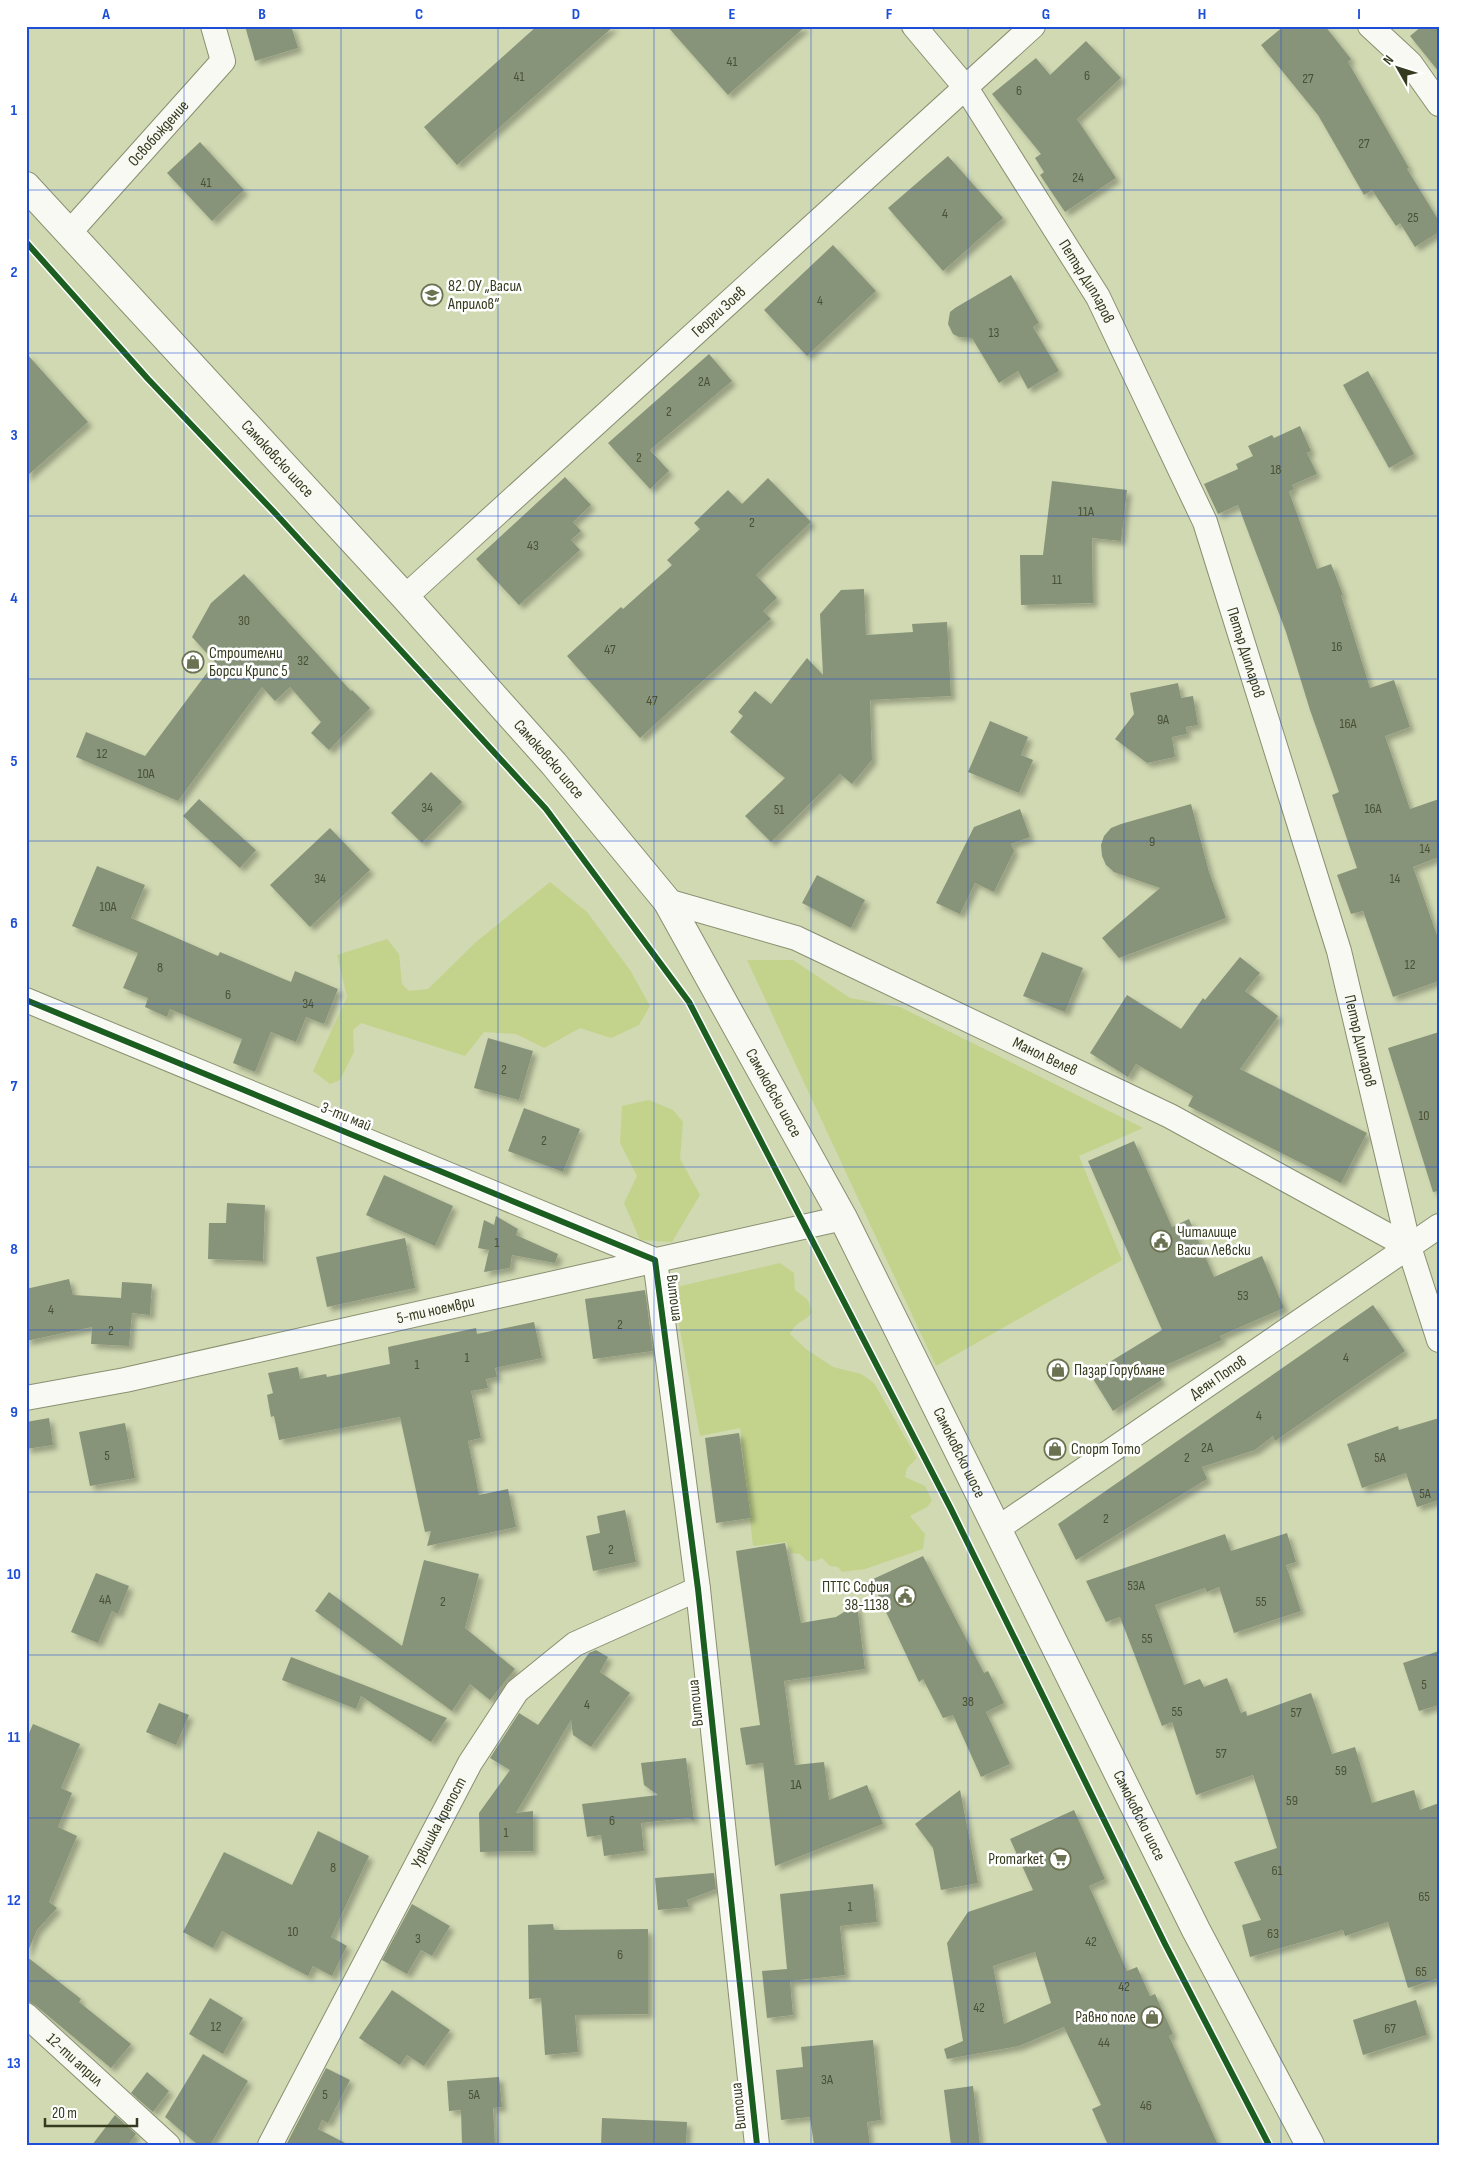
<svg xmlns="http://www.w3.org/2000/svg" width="1465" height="2171" font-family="'Sofia Sans Condensed',sans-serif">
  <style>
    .green { fill: #c3d38c }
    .building { fill: #889479; fill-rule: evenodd; filter: url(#shadow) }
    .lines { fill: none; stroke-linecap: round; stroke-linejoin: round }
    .street-casing { stroke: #899071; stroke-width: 26 }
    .secondary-casing { stroke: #899071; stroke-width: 30 }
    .street { stroke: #f8f9f3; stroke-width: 24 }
    .secondary { stroke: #f8f9f3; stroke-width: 28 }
    .cycleway-casing { stroke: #fff; stroke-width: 9 }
    .cycleway { stroke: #1b5e20; stroke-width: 6 }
    .grid { fill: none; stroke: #1d4ed8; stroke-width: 1; stroke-opacity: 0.55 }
    .labels { text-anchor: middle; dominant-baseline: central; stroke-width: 5; stroke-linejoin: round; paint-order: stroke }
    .number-label { font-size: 14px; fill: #4a5135 }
    .street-label { font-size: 16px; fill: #353b1e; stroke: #fff }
    .poi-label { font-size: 16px; fill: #353b1e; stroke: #fff; text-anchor: start }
    .neatline { fill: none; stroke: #1d4ed8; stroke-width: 2 }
    .grid-label { font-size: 16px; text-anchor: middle; font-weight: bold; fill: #1d4ed8 }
  </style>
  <defs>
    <filter id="shadow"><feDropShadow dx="4.5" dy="4.5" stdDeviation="2.5" flood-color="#0004"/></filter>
  </defs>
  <rect width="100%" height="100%" fill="#d0d9b2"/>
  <g class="green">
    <polygon points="550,882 587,912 630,970 650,1006 639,1025 611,1038 580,1028 544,1048 516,1034 484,1032 465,1056 361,1023 353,1030 354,1052 340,1080 330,1084 313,1071 347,997 337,955 387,939 399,954 402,984 409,991 428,989 476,942"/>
    <polygon points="747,960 793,960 850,998 900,1007 1143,1128 1079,1156 1122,1260 936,1366"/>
    <polygon points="649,1100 673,1110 683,1122 680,1159 700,1195 672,1242 640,1240 624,1203 637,1176 620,1143 622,1106"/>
    <path d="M780 1263 794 1273 795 1290 808 1300 812 1312C806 1322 798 1319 790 1334L806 1349 833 1367 861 1374 874 1383 917 1458 907 1468 905 1477 925 1486 932 1501 927 1507 910 1516 925 1534 923 1549 865 1569 842 1572 838 1567 830 1566 822 1558 816 1561H807L800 1554 791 1553 786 1542 753 1546 740 1428 700 1436 672 1288Z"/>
  </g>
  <g class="building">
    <polygon points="245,26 291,26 298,48 255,61"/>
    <polygon points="537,26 614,26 457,165 424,127"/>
    <polygon points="667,26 806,26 728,95"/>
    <polygon points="1284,26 1325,26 1351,59 1348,62 1409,168 1407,169 1439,221 1439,232 1415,247 1400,223 1396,226 1372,190 1364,195 1318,115 1261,45"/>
    <polygon points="1422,26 1439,26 1439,72 1410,36"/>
    <polygon points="1086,41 1121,78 1077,119 1116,178 1065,212 1040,175 1044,172 1035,158 1041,154 992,94 1036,58 1050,75"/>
    <polygon points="200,142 244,190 212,221 167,173"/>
    <polygon points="948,156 1003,218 943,271 888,208"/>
    <polygon points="833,245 876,291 807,356 764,310"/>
    <polygon points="1011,275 1039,323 1033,327 1059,371 1028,389 1018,371 999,383 972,338 959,337 953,334 948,324 950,312 955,308"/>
    <polygon points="26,353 88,422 26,477"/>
    <polygon points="709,354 732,381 650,450 669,471 650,489 608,443"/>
    <polygon points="1368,371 1414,454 1389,468 1343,385"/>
    <polygon points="1300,426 1311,451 1307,453 1317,474 1292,485 1294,489 1289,492 1317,569 1331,564 1343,595 1341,595 1370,688 1394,680 1410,727 1385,736 1410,809 1439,799 1439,857 1413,867 1439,941 1439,981 1393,997 1363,911 1351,914 1337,875 1357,868 1332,795 1339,792 1310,710 1286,632 1238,505 1218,514 1204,484 1238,469 1236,464 1253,456 1248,446 1272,435 1274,438"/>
    <polygon points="565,477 591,505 573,522 581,531 571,540 580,550 519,605 476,559"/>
    <polygon points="768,478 811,522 756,575 777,598 763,611 771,619 640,738 567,656 621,607 623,609 672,565 667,560 700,529 694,523 728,490 742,504"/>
    <polygon points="1052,481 1127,490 1121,541 1092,538 1093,603 1021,605 1020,555 1043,555"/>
    <polygon points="244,574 351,691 352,690 370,708 329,750 311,733 321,722 290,687 275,701 262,687 178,801 76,757 86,732 145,756 215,662 192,637 211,603"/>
    <polygon points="864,589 866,635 913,632 912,624 947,622 951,696 870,700 872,760 852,784 840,774 771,842 745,816 785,778 730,732 743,716 738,712 755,691 771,704 807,658 823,675 820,614 841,590"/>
    <polygon points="1178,683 1181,698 1193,696 1198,725 1186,727 1187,734 1172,737 1175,757 1147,763 1115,739 1134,714 1130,693"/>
    <polygon points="990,721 1028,737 1021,755 1033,760 1019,793 968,772"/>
    <polygon points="431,772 462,802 422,843 391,813"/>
    <polygon points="199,799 256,850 240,868 183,816"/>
    <polygon points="1191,804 1209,872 1226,918 1119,958 1102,938 1160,888 1114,872 1106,865 1102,856 1101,845 1104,836 1111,828 1121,824"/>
    <polygon points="1020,809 1030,837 1011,844 1014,851 994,892 975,883 960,914 936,903 974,827"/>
    <polygon points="330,828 370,870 310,927 270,885"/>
    <polygon points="97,866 145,885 131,918 218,956 220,952 291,982 295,971 338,989 324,1024 306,1017 296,1042 271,1032 255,1072 233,1063 242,1039 170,1009 167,1017 145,1007 148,998 123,988 138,953 72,926"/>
    <polygon points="817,875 865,900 851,928 802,903"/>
    <polygon points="1042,952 1083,968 1065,1012 1023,996"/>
    <polygon points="1240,957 1260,973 1245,991 1278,1016 1240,1069 1367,1133 1341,1183 1188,1106 1193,1096 1136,1064 1128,1077 1090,1053 1127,995 1181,1029 1203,998 1205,1000"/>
    <polygon points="1439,1032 1439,1191 1433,1192 1388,1048"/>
    <polygon points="488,1038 533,1051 519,1100 474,1088"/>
    <polygon points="524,1108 580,1129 563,1172 508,1151"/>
    <polygon points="1134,1141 1172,1227 1189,1219 1214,1277 1262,1256 1284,1308 1220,1336 1222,1340 1155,1370 1162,1380 1113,1411 1090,1374 1162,1330 1088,1161"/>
    <polygon points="384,1175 453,1206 435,1246 366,1215"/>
    <polygon points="227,1203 265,1205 263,1261 208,1259 209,1223 226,1223"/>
    <polygon points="496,1216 518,1229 516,1235 558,1254 555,1263 512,1255 510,1268 484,1272 489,1250 478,1248 484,1220 494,1225"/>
    <polygon points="405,1238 415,1288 327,1307 316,1257"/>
    <polygon points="69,1279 73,1295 121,1298 122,1282 152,1284 150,1315 132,1313 129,1346 91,1344 92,1327 26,1341 26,1289"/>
    <polygon points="645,1290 653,1351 593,1359 585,1299"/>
    <polygon points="1373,1305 1405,1351 1275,1441 1273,1436 1255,1450 1202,1467 1207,1479 1076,1560 1058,1524"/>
    <polygon points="534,1322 542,1358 495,1368 497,1377 486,1379 488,1388 471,1391 481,1438 468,1441 479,1495 508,1489 516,1527 427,1546 431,1531 425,1532 400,1417 279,1440 274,1416 271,1417 267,1395 273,1393 268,1373 298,1367 300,1379 326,1374 327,1377 390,1364 388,1347 476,1328 477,1334"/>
    <polygon points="49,1418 53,1445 26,1449 26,1422"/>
    <polygon points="1439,1418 1439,1500 1417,1507 1406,1473 1362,1488 1347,1444 1398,1426 1399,1430"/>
    <polygon points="125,1423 135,1478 90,1486 79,1432"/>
    <polygon points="739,1433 751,1518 716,1523 705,1438"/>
    <polygon points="625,1510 636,1562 593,1571 586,1536 600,1533 597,1516"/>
    <polygon points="1287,1533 1296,1562 1286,1565 1301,1611 1234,1633 1219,1587 1207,1592 1205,1588 1155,1605 1184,1685 1200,1679 1204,1687 1227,1678 1241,1713 1246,1711 1247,1716 1311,1693 1332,1754 1355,1747 1372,1803 1414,1790 1420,1810 1439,1803 1439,1978 1408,1988 1388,1922 1345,1936 1343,1930 1250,1957 1242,1925 1261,1920 1234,1862 1277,1848 1253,1775 1196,1795 1172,1722 1162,1726 1120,1617 1106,1622 1086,1581 1225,1534 1231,1551"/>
    <polygon points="785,1543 801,1623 836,1617 857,1604 865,1669 784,1681 795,1765 824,1762 829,1800 867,1785 883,1824 775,1866 763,1763 746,1765 740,1728 760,1725 736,1551"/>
    <polygon points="923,1556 984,1673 988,1671 1004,1703 986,1712 1010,1764 981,1777 953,1715 943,1718 923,1679 919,1682 871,1580"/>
    <polygon points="424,1560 479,1574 465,1628 515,1669 490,1700 470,1684 452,1711 315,1611 329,1592 402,1646"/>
    <polygon points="96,1573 129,1586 118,1614 112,1611 98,1643 71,1632"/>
    <polygon points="596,1650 608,1657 600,1672 630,1693 591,1747 573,1735 571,1720 516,1813 533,1811 533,1851 480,1852 479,1813 510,1770 490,1758 519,1713 538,1725 589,1653"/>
    <polygon points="1439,1651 1439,1705 1419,1711 1403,1663"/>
    <polygon points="291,1657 364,1685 447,1718 431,1742 361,1696 356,1709 282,1680"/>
    <polygon points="159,1703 189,1715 176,1745 146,1732"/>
    <polygon points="33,1724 80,1744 61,1788 72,1793 58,1827 77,1836 49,1902 57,1908 37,1930 26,1956 26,1740"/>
    <polygon points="686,1758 694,1821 689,1818 641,1823 644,1851 604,1856 601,1835 587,1837 582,1804 658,1795 644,1785 641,1763"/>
    <polygon points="960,1790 978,1883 941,1890 933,1848 915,1824"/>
    <path d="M1074 1810 1105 1879 1089 1886 1127 1971 1137 1967 1150 1996 1155 1994 1173 2034 1169 2036 1218 2145H1108L1092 2109 1101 2105 1064 2027 1019 2046 947 2059 944 2049 963 2041 947 1943 968 1912 1033 1890 1010 1839ZM1035 1952 1051 2003 1004 2024 993 1966Z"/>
    <polygon points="318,1831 369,1856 331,1937 347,1946 332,1976 313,1966 308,1976 222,1931 213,1948 183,1932 224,1852 292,1885"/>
    <polygon points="714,1873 716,1889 687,1900 689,1907 658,1910 655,1878"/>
    <polygon points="873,1884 877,1922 840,1926 845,1975 790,1981 793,2015 767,2018 762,1971 787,1969 780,1894"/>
    <polygon points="412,1904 450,1926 432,1956 421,1950 407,1974 382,1960"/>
    <polygon points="553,1924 554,1930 648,1929 648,2014 575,2015 578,2052 545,2055 541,1998 529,1999 528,1925"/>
    <polygon points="26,1956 81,1999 79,2002 131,2044 111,2068 35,2005 26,2000"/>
    <polygon points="392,1990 450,2030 424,2066 407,2055 400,2065 359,2038"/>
    <polygon points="210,1998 243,2018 223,2054 189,2034"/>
    <polygon points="1416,2000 1427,2035 1363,2055 1353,2020"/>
    <polygon points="873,2040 881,2120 867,2122 870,2145 814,2145 810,2117 781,2120 776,2070 803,2067 801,2047"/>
    <polygon points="203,2054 248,2081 210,2145 198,2145 165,2117"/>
    <polygon points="326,2068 350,2080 328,2123 322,2120 318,2129 349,2145 286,2145"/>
    <polygon points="147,2072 169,2091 153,2112 131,2093"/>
    <polygon points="499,2077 502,2107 493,2108 495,2145 462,2145 461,2110 449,2111 447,2081"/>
    <polygon points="973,2086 980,2145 951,2145 944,2090"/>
    <polygon points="115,2115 136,2134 128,2145 92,2145"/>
    <polygon points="602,2118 687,2122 686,2145 601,2145"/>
  </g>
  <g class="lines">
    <g class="street-casing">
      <g id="street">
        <path id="s1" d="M914 26 966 88 1098 297 1205 522 1339 951 1409 1247 1439 1340"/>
        <polyline points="1370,26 1410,63 1439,104"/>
        <path id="s2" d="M69 233 223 61 213 26"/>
        <path id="s3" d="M405 597 1033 26"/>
        <path id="s4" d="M667 901 796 938 1170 1116 1409 1247"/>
        <polyline points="26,1000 655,1260 698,1589 757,2145"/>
        <path id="s5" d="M26 1398 125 1380 843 1218"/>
        <path id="s6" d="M997 1529 1439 1226"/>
        <path id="s7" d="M26 2015 168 2145"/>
        <path id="s8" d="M270 2145 470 1763 517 1691 575 1644 698 1589"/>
      </g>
    </g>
    <g class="secondary-casing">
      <g id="secondary">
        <path id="s9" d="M26 186 405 597 554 764 667 901 843 1218 1196 1930 1310 2145"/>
      </g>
    </g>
    <use href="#street" class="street"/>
    <use href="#secondary" class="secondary"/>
    <g class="cycleway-casing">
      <g id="cycleway">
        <polyline points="26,242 148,379 275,513 546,809 689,1002 951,1509 1165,1944 1269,2145"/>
        <polyline points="26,1000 655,1260 698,1589 757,2145"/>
      </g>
    </g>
    <use href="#cycleway" class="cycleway"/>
  </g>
  <path class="grid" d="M184 26V2145M341 26V2145M498 26V2145M654 26V2145M811 26V2145M968 26V2145M1124 26V2145M1281 26V2145M26 190H1439M26 353H1439M26 516H1439M26 679H1439M26 841H1439M26 1004H1439M26 1167H1439M26 1330H1439M26 1492H1439M26 1655H1439M26 1818H1439M26 1981H1439"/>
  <defs>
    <g id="school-ring" transform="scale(1.125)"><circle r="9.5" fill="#fff" stroke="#6b7252" stroke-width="1.5"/><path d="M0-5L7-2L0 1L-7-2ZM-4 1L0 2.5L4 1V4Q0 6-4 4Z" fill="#6b7252"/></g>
    <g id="shop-ring" transform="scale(1.125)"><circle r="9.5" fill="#fff" stroke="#6b7252" stroke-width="1.5"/><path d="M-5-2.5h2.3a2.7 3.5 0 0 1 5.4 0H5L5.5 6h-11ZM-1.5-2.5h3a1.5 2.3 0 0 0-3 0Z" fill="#6b7252"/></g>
    <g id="civic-ring" transform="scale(1.125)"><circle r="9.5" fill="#fff" stroke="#6b7252" stroke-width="1.5"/><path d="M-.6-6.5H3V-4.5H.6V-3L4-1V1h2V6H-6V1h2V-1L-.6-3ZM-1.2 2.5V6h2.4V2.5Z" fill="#6b7252"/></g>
    <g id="supermarket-ring" transform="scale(1.125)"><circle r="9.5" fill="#fff" stroke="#6b7252" stroke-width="1.5"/><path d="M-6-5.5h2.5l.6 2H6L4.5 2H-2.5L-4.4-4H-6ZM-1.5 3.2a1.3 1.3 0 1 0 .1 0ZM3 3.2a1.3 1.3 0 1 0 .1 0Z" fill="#6b7252"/></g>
  </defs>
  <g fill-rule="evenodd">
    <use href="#school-ring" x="432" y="295"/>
    <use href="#shop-ring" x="193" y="662"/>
    <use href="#civic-ring" x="1161" y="1241"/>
    <use href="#shop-ring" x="1058" y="1370"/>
    <use href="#shop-ring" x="1055" y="1449"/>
    <use href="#civic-ring" x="905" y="1596"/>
    <use href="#supermarket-ring" x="1060" y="1859"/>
    <use href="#shop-ring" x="1152" y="2017"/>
  </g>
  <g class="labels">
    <g class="number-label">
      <text x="732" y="61">41</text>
      <text x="1087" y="75">6</text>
      <text x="519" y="76">41</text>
      <text x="1308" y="78">27</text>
      <text x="1019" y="90">6</text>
      <text x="1364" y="143">27</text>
      <text x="1078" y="177">24</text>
      <text x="206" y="182">41</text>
      <text x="945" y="213">4</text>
      <text x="1413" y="217">25</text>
      <text x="820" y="300">4</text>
      <text x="994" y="332">13</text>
      <text x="704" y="381">2А</text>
      <text x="669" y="411">2</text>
      <text x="639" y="457">2</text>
      <text x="1276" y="469">18</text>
      <text x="1086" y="511">11А</text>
      <text x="752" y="522">2</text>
      <text x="533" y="545">43</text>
      <text x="1057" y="579">11</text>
      <text x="244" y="620">30</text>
      <text x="1337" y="646">16</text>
      <text x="610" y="649">47</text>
      <text x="303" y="660">32</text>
      <text x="652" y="700">47</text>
      <text x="1163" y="719">9А</text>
      <text x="1348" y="723">16А</text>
      <text x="102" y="753">12</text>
      <text x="146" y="773">10А</text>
      <text x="427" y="807">34</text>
      <text x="1373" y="808">16А</text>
      <text x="779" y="809">51</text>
      <text x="1152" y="841">9</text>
      <text x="1425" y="848">14</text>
      <text x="320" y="878">34</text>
      <text x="1395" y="878">14</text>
      <text x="108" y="906">10А</text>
      <text x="1410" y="964">12</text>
      <text x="160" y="967">8</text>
      <text x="228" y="994">6</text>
      <text x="308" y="1003">34</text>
      <text x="504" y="1069">2</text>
      <text x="1424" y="1115">10</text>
      <text x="544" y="1140">2</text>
      <text x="497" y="1242">1</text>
      <text x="1243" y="1295">53</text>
      <text x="51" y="1309">4</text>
      <text x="620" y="1324">2</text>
      <text x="111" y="1330">2</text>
      <text x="467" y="1357">1</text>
      <text x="1346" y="1357">4</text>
      <text x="417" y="1364">1</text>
      <text x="1259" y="1415">4</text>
      <text x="1207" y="1447">2А</text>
      <text x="107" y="1455">5</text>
      <text x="1187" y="1457">2</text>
      <text x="1380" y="1457">5А</text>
      <text x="1425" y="1493">5А</text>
      <text x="1106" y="1518">2</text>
      <text x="611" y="1549">2</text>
      <text x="1136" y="1585">53А</text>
      <text x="105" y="1599">4А</text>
      <text x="443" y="1601">2</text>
      <text x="1261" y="1601">55</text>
      <text x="1147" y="1638">55</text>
      <text x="1424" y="1684">5</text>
      <text x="968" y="1701">38</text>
      <text x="587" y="1704">4</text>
      <text x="1177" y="1711">55</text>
      <text x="1296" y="1712">57</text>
      <text x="1221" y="1753">57</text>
      <text x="1341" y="1770">59</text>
      <text x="796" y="1784">1А</text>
      <text x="1292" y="1800">59</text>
      <text x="612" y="1820">6</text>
      <text x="506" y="1832">1</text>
      <text x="333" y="1867">8</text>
      <text x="1277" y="1870">61</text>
      <text x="1424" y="1896">65</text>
      <text x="850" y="1906">1</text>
      <text x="293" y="1931">10</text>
      <text x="1273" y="1933">63</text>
      <text x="418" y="1938">3</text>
      <text x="1091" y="1941">42</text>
      <text x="620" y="1954">6</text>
      <text x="1421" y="1971">65</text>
      <text x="1124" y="1986">42</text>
      <text x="979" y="2007">42</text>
      <text x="216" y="2026">12</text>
      <text x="1390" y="2028">67</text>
      <text x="1104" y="2042">44</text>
      <text x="827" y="2079">3А</text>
      <text x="325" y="2094">5</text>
      <text x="474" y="2094">5А</text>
      <text x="1146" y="2105">46</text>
    </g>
    <g class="street-label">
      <text stroke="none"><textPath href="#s2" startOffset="134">Освобождение</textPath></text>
      <text stroke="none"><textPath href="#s1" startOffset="309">Петър Дипларов</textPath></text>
      <text stroke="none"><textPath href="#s3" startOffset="424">Георги Зоев</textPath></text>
      <text stroke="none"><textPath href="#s9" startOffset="371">Самоковско шосе</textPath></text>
      <text stroke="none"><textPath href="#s1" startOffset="714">Петър Дипларов</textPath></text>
      <text stroke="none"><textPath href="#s9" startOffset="776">Самоковско шосе</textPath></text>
      <text stroke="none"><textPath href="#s1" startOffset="1119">Петър Дипларов</textPath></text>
      <text stroke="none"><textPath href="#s4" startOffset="410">Манол Велев</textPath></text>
      <text stroke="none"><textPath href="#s9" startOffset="1180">Самоковско шосе</textPath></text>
      <text transform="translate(346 1117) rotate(22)">3-ти май</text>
      <text transform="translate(674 1298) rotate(83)">Витоша</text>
      <text stroke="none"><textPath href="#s5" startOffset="419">5-ти ноември</textPath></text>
      <text stroke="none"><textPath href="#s6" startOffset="268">Деян Попов</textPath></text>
      <text stroke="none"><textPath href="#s9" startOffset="1585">Самоковско шосе</textPath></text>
      <text transform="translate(696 1703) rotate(-96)">Витоша</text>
      <text stroke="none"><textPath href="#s9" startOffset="1990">Самоковско шосе</textPath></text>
      <text stroke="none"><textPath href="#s8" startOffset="364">Урвишка крепост</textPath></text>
      <text stroke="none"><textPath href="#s7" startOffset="66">12-ти април</textPath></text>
      <text transform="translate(739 2106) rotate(-96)">Витоша</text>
    </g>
    <g class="poi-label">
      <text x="448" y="286">82. ОУ „Васил<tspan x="448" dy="18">Априлов“</tspan></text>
      <text x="209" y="653">Строителни<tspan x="209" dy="18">Борси Крипс 5</tspan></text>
      <text x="1177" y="1232">Читалище<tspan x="1177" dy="18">Васил Левски</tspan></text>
      <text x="1074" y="1370">Пазар Горубляне</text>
      <text x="1071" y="1449">Спорт Тото</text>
      <text x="889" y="1587" text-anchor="end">ПТТС София<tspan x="889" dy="18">38-1138</tspan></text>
      <text x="1044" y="1859" text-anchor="end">Promarket</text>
      <text x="1136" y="2017" text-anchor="end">Равно поле</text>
    </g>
  </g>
  <rect width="1465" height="2171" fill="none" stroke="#ffffff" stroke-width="55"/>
  <g transform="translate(1398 68) rotate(309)" stroke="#ffffff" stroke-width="4" paint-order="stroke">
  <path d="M0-4L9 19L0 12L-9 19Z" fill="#353b1e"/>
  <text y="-8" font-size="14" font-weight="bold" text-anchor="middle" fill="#353b1e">N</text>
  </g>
  <path d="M45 2118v8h92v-8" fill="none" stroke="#353b1e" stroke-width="2.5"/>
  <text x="52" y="2118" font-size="15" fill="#353b1e" stroke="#ffffff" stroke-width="4" paint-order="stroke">20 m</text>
  <rect x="28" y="28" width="1410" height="2116" class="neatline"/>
  <g class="grid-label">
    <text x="106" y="19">A</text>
    <text x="262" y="19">B</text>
    <text x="419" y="19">C</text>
    <text x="576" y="19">D</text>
    <text x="732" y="19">E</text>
    <text x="889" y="19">F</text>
    <text x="1046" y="19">G</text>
    <text x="1202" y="19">H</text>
    <text x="1359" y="19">I</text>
    <text x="14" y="115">1</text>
    <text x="14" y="277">2</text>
    <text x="14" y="440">3</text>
    <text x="14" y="603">4</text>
    <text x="14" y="766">5</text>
    <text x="14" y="928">6</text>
    <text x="14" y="1091">7</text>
    <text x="14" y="1254">8</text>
    <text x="14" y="1417">9</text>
    <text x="14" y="1579">10</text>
    <text x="14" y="1742">11</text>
    <text x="14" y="1905">12</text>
    <text x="14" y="2068">13</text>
  </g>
</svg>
